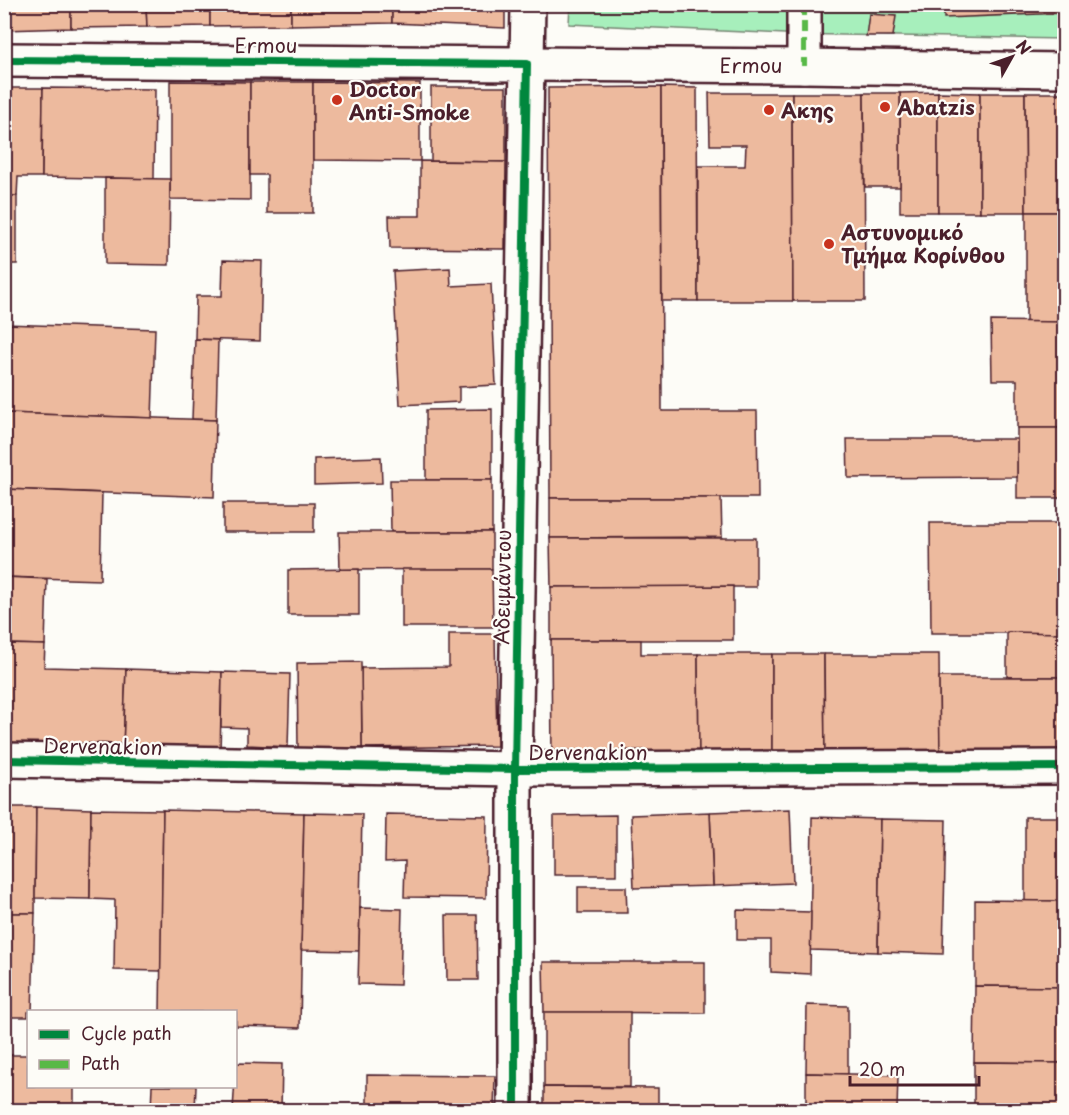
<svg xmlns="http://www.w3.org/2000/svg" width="1069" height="1115" font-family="'Playpen Sans',sans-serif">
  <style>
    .green { fill: #a7efbc; stroke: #788774; stroke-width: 1.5 }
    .building { fill: #edba9e; stroke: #4a1f2b; stroke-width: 1.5 }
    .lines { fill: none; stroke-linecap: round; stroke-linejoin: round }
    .street-casing { stroke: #4a1f2b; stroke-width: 38 }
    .secondary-casing { stroke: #4a1f2b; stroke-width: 38 }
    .street { stroke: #fdfcf7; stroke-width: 33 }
    .secondary { stroke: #fdfcf7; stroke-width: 33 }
    .quiet { stroke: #58b947; stroke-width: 6; stroke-dasharray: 12 6; stroke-linecap: butt }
    .cycleway-casing { stroke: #fdfcf7; stroke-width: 11 }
    .cycleway { stroke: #00873e; stroke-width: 8 }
    .poi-dot { fill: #c8321e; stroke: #fdfcf7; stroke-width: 2 }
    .labels { text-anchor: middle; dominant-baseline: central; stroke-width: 4.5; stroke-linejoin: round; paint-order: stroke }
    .street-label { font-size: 20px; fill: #4a1f2b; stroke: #fdfcf7 }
    .poi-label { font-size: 20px; font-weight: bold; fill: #4a1f2b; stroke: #fdfcf7; text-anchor: start }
  </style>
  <rect width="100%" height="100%" fill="#fdfcf7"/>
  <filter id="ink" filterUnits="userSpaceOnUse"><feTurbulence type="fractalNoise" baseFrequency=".0167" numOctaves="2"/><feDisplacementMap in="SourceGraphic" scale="12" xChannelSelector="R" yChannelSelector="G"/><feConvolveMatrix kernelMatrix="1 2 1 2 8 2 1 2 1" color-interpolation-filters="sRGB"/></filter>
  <g filter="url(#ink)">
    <polygon class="green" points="570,4 1064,5 1064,39 785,34 569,24"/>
    <g class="building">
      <polygon points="4,4 71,4 71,28 4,30"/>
      <polygon points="71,4 146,4 147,27 71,28"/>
      <polygon points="146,4 210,4 210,26 147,27"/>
      <polygon points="210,4 291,4 291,25 210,26"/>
      <polygon points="291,4 392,4 392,23 291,25"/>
      <polygon points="392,4 505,4 505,28 392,23"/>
      <polygon points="944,4 1064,4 1064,13 944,18"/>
      <polygon points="869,14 896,16 893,36 866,36"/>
      <polygon points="170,81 250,82 250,200 170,199"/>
      <polygon points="250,82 313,82 313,213 267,213 267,175 250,175"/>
      <polygon points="313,82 420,83 420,161 313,160"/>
      <polygon points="431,87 506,87 506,162 431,161"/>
      <polygon points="661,87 662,411 757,411 758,498 550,498 548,88"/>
      <polygon points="661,87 697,88 698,301 662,301"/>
      <polygon points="4,88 43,88 42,177 18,177 17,196 4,196"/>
      <polygon points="43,88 155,89 154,179 42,177"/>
      <polygon points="938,92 938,212 900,212 900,93"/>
      <polygon points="938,92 980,93 980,212 938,212"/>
      <polygon points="709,93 792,93 793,301 698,301 698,166 745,166 746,145 710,145"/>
      <polygon points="792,93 864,93 865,301 793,301"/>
      <polygon points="864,93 900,93 900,187 865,187"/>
      <polygon points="980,93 1025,93 1026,212 980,212"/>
      <polygon points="1025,93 1064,93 1064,212 1026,212"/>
      <polygon points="420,161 506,162 505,249 390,248 389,216 420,216"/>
      <polygon points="105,178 170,179 169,265 105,264"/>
      <rect x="4" y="196" width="13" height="68"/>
      <rect x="1026" y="212" width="38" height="110"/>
      <polygon points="223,260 262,261 260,341 195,339 196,296 222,296"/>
      <polygon points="450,268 451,286 491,284 496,385 459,387 459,402 400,405 393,271"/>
      <polygon points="991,321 1064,322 1064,428 1017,428 1017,380 992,380"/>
      <polygon points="4,324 155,329 152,418 4,413"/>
      <polygon points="195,339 218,340 216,420 192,419"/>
      <polygon points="492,409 492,480 426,480 426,410"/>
      <polygon points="4,413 216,420 214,497 4,489"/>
      <rect x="1017" y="428" width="47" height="70"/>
      <polygon points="847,439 1017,439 1017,477 848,478"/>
      <polygon points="381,457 382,483 314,485 314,459"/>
      <polygon points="390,480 492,480 492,532 391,532"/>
      <polygon points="4,489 102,493 100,580 4,577"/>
      <polygon points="550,498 721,498 722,537 550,538"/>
      <rect x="223" y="503" width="91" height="29"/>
      <polygon points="930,523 1064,523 1064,633 931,633"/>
      <polygon points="339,532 492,532 492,569 340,570"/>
      <polygon points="550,538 756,538 756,587 551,587"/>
      <polygon points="359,569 359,615 288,615 288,570"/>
      <polygon points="402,569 492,569 493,627 402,627"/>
      <polygon points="4,577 47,579 45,645 4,644"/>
      <polygon points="733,586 733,640 551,640 551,587"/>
      <polygon points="1007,632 1064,633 1064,677 1007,677"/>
      <polygon points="449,634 495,634 497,746 362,748 361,668 449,667"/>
      <polygon points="551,640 641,640 641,654 698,654 699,759 552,759"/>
      <polygon points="4,644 45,645 44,667 126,669 123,749 4,745"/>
      <polygon points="698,654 772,654 772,759 699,759"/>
      <polygon points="772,654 824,654 825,759 772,759"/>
      <polygon points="824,654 939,654 940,759 825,759"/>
      <polygon points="361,662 362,748 298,748 297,663"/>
      <polygon points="126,669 222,672 220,752 123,749"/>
      <polygon points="222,672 290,674 288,747 247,745 247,728 221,727"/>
      <polygon points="939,677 1064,677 1064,759 940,759"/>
      <polygon points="4,807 36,807 35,913 4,913"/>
      <polygon points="36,807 91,809 90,899 35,898"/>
      <polygon points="91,809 163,810 161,971 114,970 115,900 90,899"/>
      <polygon points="790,809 793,883 713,886 710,812"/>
      <polygon points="163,810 304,813 300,1028 236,1026 236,1012 160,1012"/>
      <polygon points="710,812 713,886 634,888 631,815"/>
      <polygon points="304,813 362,814 359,951 301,950"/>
      <polygon points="386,814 487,816 486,898 404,897 405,861 385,862"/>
      <polygon points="616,815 616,875 554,875 554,816"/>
      <polygon points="812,817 880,819 878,952 810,950"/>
      <rect x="1025" y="817" width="39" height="84"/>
      <polygon points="880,819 946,820 943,954 878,952"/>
      <polygon points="578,887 626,887 627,913 578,913"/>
      <polygon points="975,900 1064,901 1064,987 975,986"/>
      <polygon points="360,908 402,909 400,985 358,984"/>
      <polygon points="737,910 811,912 810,974 771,972 771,940 737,940"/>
      <polygon points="4,913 35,913 32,1012 28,1012 28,1017 4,1017"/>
      <polygon points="446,915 477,915 478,980 447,980"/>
      <polygon points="543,962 705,962 705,1013 544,1012"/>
      <polygon points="975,986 1064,987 1064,1063 974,1062"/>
      <polygon points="807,1005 848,1006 848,1074 806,1073"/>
      <rect x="544" y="1012" width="86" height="75"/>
      <polygon points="4,1055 28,1055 28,1086 74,1086 74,1110 4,1110"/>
      <polygon points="974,1062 1064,1063 1064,1110 974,1110"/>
      <polygon points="236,1063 282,1064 281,1110 233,1110"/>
      <polygon points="806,1073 898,1075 897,1110 806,1110"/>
      <polygon points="367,1075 495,1076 494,1110 367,1110"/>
      <polygon points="152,1086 196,1086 195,1110 151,1110"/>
      <polygon points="544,1087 658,1088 658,1110 544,1110"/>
    </g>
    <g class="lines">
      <g class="street-casing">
        <g id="street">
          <polyline points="804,4 804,66"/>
          <polyline points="4,60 527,64"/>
          <polyline points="4,760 515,769 1064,767"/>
        </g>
      </g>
      <g class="secondary-casing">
        <g id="secondary">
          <polyline points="527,64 804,66 1064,70"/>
          <polyline points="515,1110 515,769 528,4"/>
        </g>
      </g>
      <use href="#street" class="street"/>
      <use href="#secondary" class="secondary"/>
      <polyline class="quiet" points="804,4 804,66"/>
      <g class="cycleway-casing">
        <g id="cycleway">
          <polyline points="4,60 527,64 515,769 515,1110"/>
          <polyline points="4,760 515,769 1064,767"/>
        </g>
      </g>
      <use href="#cycleway" class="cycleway"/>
    </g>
  </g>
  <g class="poi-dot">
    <circle cx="337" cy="100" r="6"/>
    <circle cx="885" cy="107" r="6"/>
    <circle cx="769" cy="110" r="6"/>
    <circle cx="829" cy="244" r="6"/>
  </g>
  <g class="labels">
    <g class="street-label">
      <text x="266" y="45">Ermou</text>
      <text x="751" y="65">Ermou</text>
      <text transform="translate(502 587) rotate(-89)">Αδειμάντου</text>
      <text transform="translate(103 746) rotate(1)">Dervenakion</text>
      <text x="588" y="752">Dervenakion</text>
    </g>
    <g class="poi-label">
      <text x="349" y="89">Doctor<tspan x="349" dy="23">Anti-Smoke</tspan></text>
      <text x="897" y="107">Abatzis</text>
      <text x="781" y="110">Ακης</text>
      <text x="841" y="232">Αστυνομικό<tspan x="841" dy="23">Τμήμα Κορίνθου</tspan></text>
    </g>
  </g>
  <rect width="1069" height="1115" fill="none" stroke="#fdfcf7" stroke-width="24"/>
  <rect x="12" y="12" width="1045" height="1091" fill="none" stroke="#4a1f2b" stroke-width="2" filter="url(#ink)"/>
  <rect x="27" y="1010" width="210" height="78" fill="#fdfcf7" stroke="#b5a4a5" stroke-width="1.5"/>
  <rect x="39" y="1030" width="30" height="9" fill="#00873e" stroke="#b5a4a5" stroke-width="1.5"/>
  <text x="81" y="1040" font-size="18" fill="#4a1f2b">Cycle path</text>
  <rect x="39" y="1060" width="30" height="9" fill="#58b947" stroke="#b5a4a5" stroke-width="1.5"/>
  <text x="81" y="1070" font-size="18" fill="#4a1f2b">Path</text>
  <g transform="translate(1012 57) rotate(50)" stroke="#fdfcf7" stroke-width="4.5" paint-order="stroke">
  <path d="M0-4.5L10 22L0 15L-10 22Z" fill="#4a1f2b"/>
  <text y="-9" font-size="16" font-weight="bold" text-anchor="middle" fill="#4a1f2b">N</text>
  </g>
  <path d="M850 1076v9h129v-9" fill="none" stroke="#4a1f2b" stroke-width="3"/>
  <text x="859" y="1076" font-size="18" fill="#4a1f2b" stroke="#fdfcf7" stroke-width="4.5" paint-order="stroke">20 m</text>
</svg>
